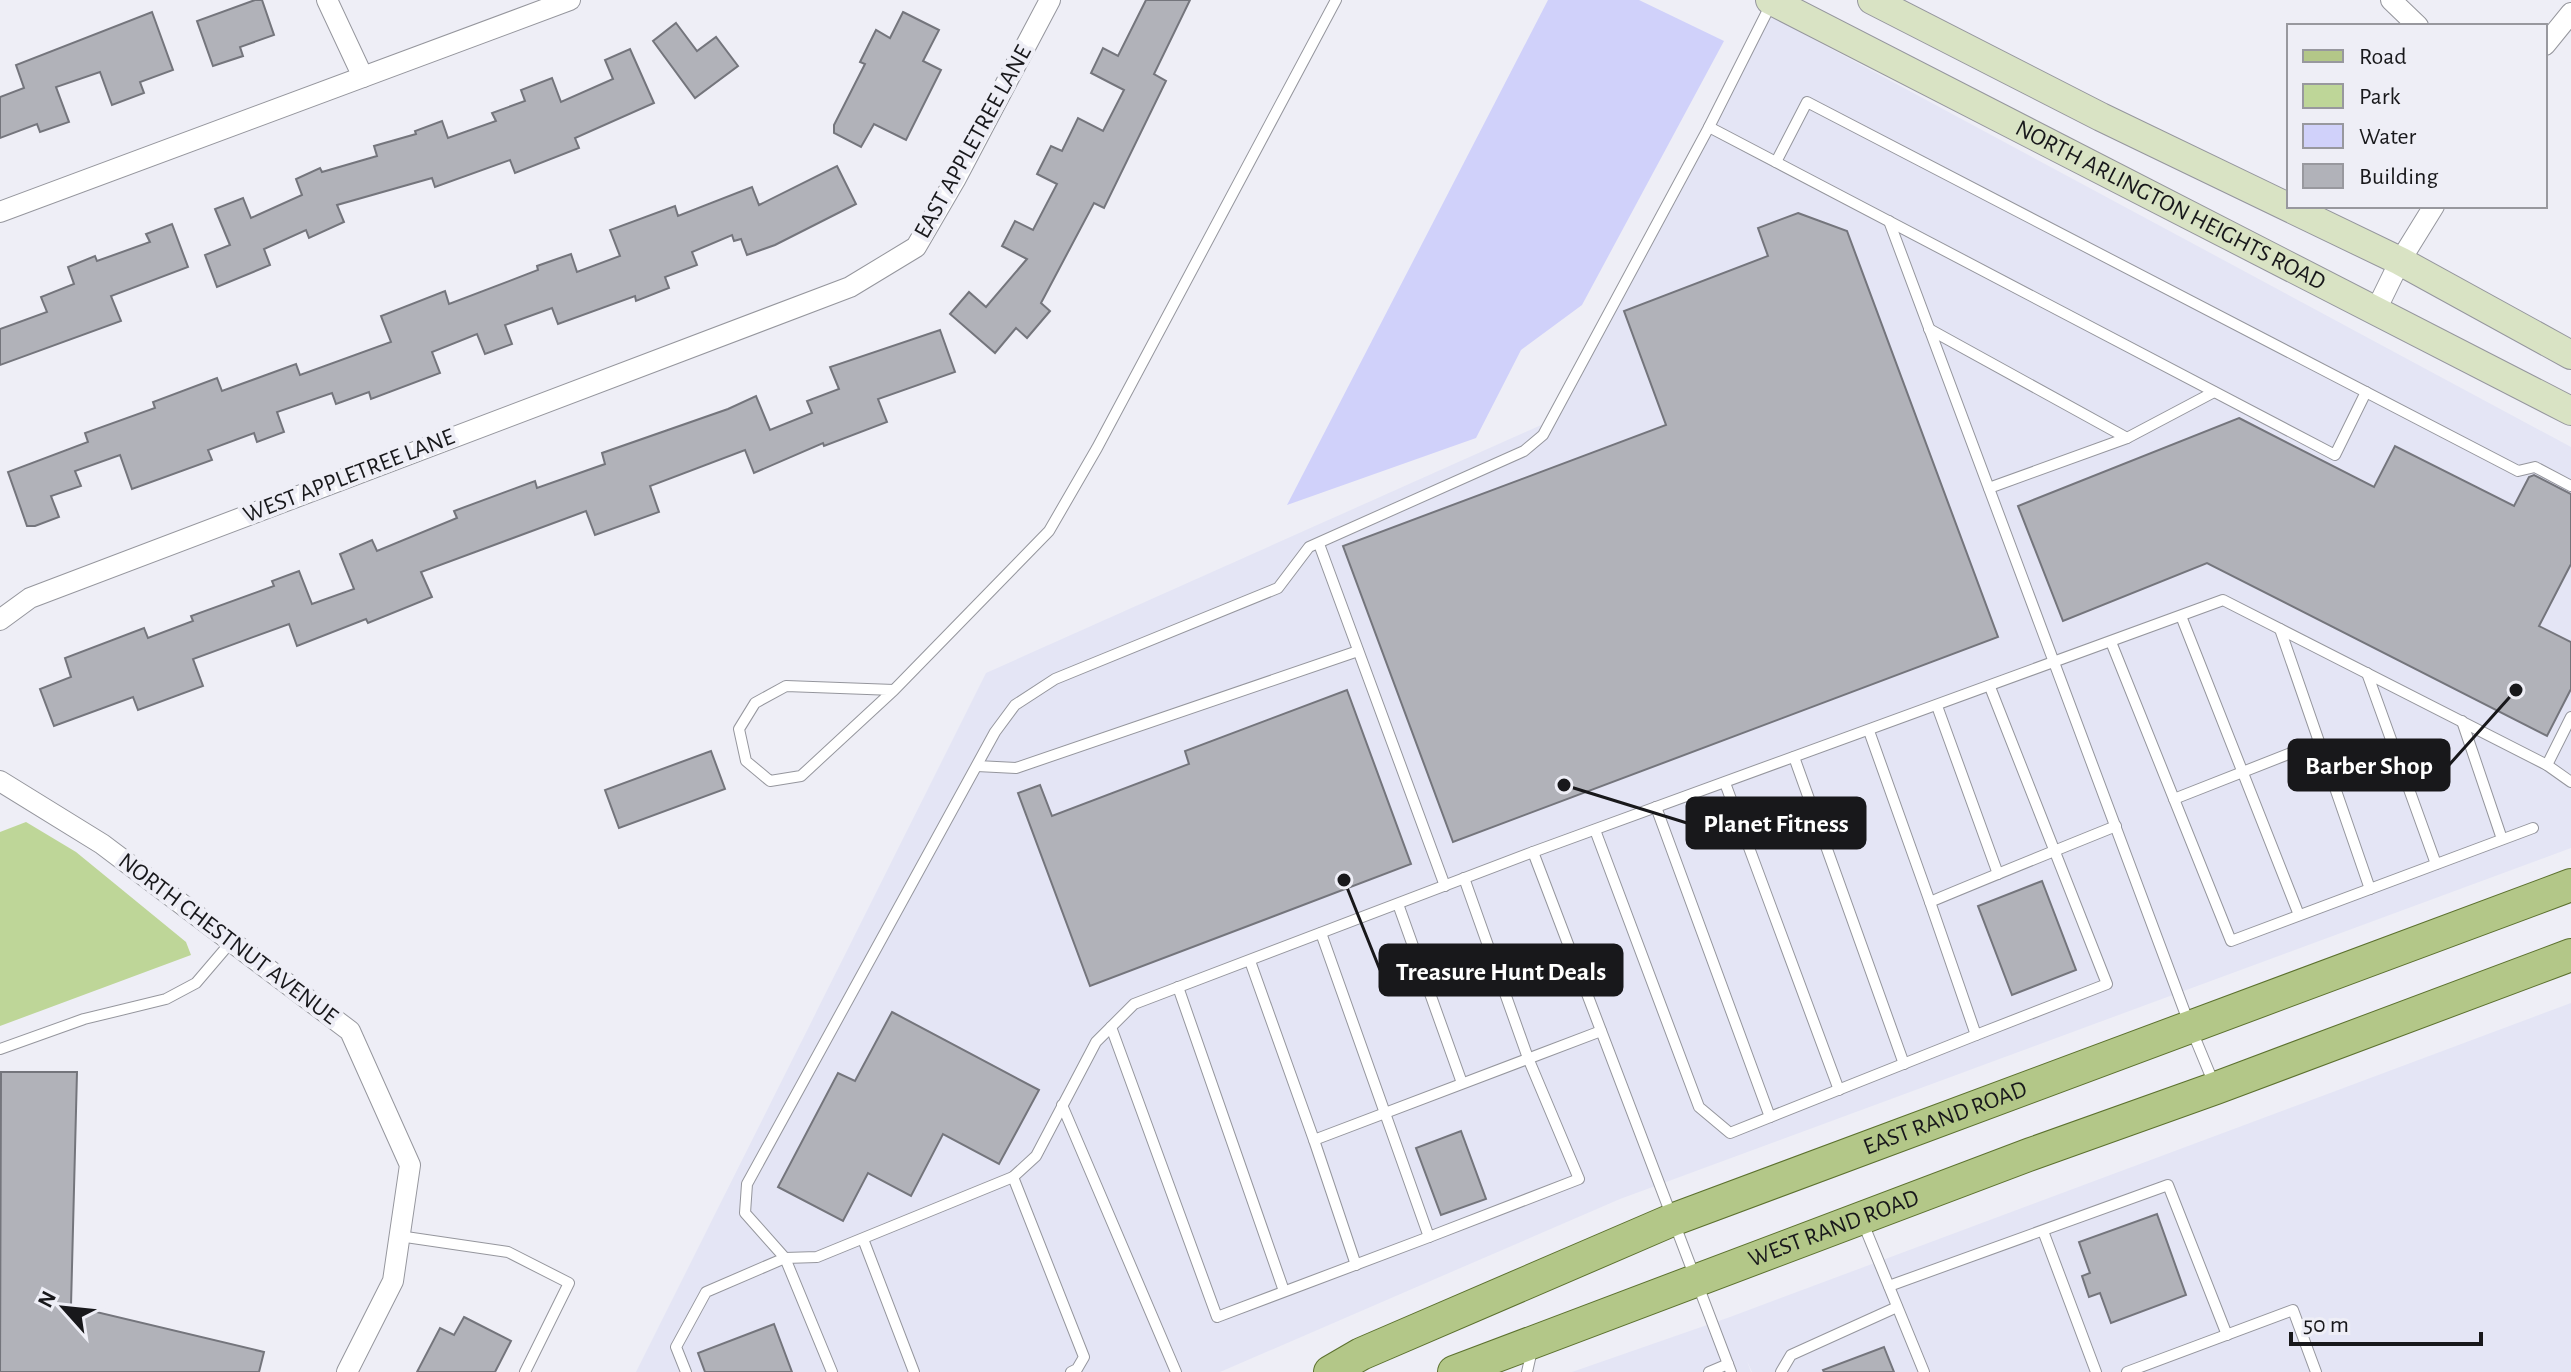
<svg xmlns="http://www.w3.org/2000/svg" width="2571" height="1372" font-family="'Alegreya Sans',sans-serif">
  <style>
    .built { fill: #e4e5f5 }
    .green { fill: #bed698 }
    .water { fill: #d0d1fa }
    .building { fill: #b1b2b9; stroke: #74757c; stroke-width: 2 }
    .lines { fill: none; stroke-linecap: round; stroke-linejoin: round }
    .lane-casing { stroke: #95969d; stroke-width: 12 }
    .street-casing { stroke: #95969d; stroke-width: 22 }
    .secondary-casing { stroke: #95969d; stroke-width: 30 }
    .primary-casing { stroke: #5c712e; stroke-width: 34 }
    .lane { stroke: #fff; stroke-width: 10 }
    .street { stroke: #fff; stroke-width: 20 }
    .secondary { stroke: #d9e3c4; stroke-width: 28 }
    .primary { stroke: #b3c788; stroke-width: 32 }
    .labels { text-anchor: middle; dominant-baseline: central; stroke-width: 8; stroke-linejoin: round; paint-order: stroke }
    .street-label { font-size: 24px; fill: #18181b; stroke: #eeeef6 }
    .leader { fill: none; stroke: #18181b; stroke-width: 3 }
    .callout-dot { fill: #18181b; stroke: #eeeef6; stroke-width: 3 }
    .callout { fill: #18181b; stroke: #18181b; stroke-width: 3 }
    .callout-label { font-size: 26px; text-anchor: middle; font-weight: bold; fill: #fff }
  </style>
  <rect width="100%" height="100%" fill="#eeeef6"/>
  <g class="built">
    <polygon points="1770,16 2571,447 2571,848 1620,1199 1220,1372 636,1372 986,673 1559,417"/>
    <polygon points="2571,1003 2571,1372 1752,1372 1747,1361 1751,1372 1572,1372 1730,1317"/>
  </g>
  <polygon class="green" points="26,822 76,852 186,942 191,955 0,1026 0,832"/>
  <polygon class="water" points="1548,0 1639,0 1724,41 1582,305 1521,350 1476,438 1287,505"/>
  <g class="building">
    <polygon points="255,0 262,0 274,35 240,47 243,56 213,66 197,21"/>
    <polygon points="1146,0 1190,0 1154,74 1166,81 1104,208 1094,203 1041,303 1050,311 1027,338 1016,328 995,353 950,314 969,292 986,307 1027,259 1002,246 1015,221 1033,230 1057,184 1037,174 1051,146 1062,151 1078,118 1103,131 1124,90 1091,73 1103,48 1118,56"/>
    <polygon points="152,12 173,70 140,82 144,93 112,105 100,72 56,87 69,122 40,132 37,124 0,138 0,97 24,88 16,65"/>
    <polygon points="903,12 939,30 923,61 941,70 906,140 874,124 861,147 834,133 834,125 865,64 860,62 876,30 890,38"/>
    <polygon points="676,23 697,51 716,37 738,66 695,98 653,41"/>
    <polygon points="630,49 654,103 575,138 579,148 515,173 510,160 435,187 432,178 337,205 344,222 309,238 306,230 264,249 270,265 217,287 205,255 230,245 215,209 243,198 251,218 302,195 296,179 320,168 322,172 377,156 374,146 416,134 415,131 442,121 448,138 496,121 492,113 525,101 521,90 552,78 561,102 613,79 605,60"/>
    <polygon points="837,166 856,204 775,245 747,255 741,239 734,241 732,235 692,252 697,265 665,277 669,288 636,301 635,296 558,324 552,308 505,325 512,344 485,354 477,334 432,352 440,373 371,399 369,392 336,404 332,393 277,412 284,432 257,442 254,433 208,450 212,460 132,489 120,455 75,471 81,486 51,496 59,517 35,526 27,526 8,472 88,442 85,433 155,408 153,402 217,378 222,391 296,364 300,375 391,342 381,316 445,291 449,304 538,270 537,266 571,254 577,272 620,256 610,230 675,206 678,216 752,187 759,205"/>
    <polygon points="1798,213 1847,231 1998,637 1453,842 1343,546 1666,425 1624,311 1768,256 1758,228"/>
    <polygon points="172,224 188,267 111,296 121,321 0,365 0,329 47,312 41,297 74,284 68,267 95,256 97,261 150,242 146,234"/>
    <polygon points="940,330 955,372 878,399 887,422 824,446 823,443 754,473 745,450 650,486 659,512 595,535 586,511 421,572 432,597 368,623 366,619 297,646 289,624 193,659 203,686 138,710 133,697 54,726 40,689 71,677 65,658 144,628 148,638 193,621 191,616 274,586 272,581 299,571 312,604 354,589 340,554 372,540 377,551 457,518 454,511 535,481 537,488 605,464 602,453 728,409 756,396 770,430 812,413 807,401 839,389 830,367"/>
    <polygon points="2239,418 2374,487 2395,446 2514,506 2529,477 2534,475 2571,494 2571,564 2539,626 2571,642 2571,689 2547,736 2207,563 2063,621 2018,506"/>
    <polygon points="1347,690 1411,864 1090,986 1018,793 1040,785 1052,816 1189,764 1185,751"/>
    <polygon points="711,751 725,789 619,828 605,790"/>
    <polygon points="2042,881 2076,970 2012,995 1978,906"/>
    <polygon points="892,1012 1039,1090 999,1164 943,1134 911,1196 868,1173 843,1221 778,1187 838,1073 855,1081"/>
    <polygon points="1,1072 77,1072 71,1306 264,1352 259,1372 0,1372"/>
    <polygon points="1461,1131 1486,1199 1441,1215 1416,1148"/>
    <polygon points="2157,1214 2186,1295 2111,1323 2100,1293 2089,1297 2082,1276 2090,1273 2079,1242"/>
    <polygon points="464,1317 511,1341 495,1372 417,1372 440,1328 454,1335"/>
    <polygon points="774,1324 792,1372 705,1372 698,1353"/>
    <polygon points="1884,1347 1894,1372 1824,1372 1823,1370"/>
  </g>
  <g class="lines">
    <g class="lane-casing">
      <g id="lane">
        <polyline points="1709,127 2335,455 2366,392"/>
        <polyline points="1776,162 1807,102 2518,471 2535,467 2571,486"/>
        <polyline points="1889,221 2190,1026 2214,1084"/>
        <polyline points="1929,329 2127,438 2214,392"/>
        <polyline points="1989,488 2127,438"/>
        <polyline points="1319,544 1445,886"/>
        <polyline points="2181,616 2299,915"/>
        <polyline points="2280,629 2370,889"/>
        <polyline points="2111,642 2231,941 2533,828"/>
        <polyline points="2367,673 2436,864"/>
        <path d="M1990 687 2107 984 1976 1035 1930 902C1992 876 2054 851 2116 826"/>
        <polyline points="894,690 786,686 755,703 739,729 746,761 770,781 801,776 894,690 1049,531 1097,448 1336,0"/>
        <polyline points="1937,706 1998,874"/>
        <polyline points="2462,721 2502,839"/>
        <polyline points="1869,731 1930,902"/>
        <polyline points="1794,757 1904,1064"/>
        <polyline points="2547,765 2571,717"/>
        <polyline points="977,766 1016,768 1358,651"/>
        <polyline points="1725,783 1839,1090"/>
        <polyline points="2174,799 2319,742"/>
        <polyline points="1656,807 1770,1117"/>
        <polyline points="1595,830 1699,1107 1730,1133 1976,1035"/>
        <polyline points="1533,852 1731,1372"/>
        <polyline points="1398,904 1462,1083"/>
        <polyline points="1321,933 1429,1237 1579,1179 1528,1058 1464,878"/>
        <polyline points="1250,961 1314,1140 1601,1031"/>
        <polyline points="1178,987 1284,1291"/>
        <polyline points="1111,1027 1217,1317 1429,1237"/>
        <polyline points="0,1049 84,1019 166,999 196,983 231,942"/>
        <polyline points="1062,1105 1176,1372"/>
        <polyline points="1314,1140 1356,1265"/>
        <polyline points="1013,1177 1084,1357 1077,1369 1071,1372"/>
        <polyline points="1863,1223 1924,1372"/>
        <polyline points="2043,1231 2096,1372"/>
        <polyline points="399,1236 508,1252 569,1283 525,1372"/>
        <polyline points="863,1239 914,1372"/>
        <polyline points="1889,1286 2168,1185 2227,1335"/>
        <polyline points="686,1372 676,1347 706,1292 785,1258 817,1257 1013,1177 1036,1156 1096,1042 1134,1004 1533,852 2223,600 2547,765 2571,782"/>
        <polyline points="832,1372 785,1258 745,1213 747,1184 995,732 1015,705 1055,679 1278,588 1309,547 1524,451 1543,435 1709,127 1771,4"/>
        <polyline points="1527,1372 1532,1350"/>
        <polyline points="1709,1372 1728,1364"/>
        <polyline points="1781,1372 1791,1355 1897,1307"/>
        <polyline points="2127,1372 2293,1310 2316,1372"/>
      </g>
    </g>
    <g class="street-casing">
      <g id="street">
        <polyline points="327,0 363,77"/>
        <polyline points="2391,0 2418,26"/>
        <polyline points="2545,45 2571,13"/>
        <polyline points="0,212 570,0"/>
        <polyline points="2376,310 2400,261 2434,206"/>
        <polyline points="0,620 30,598 850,287 916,247 955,180 1050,0"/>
        <polyline points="0,781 102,844 350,1031 410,1165 393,1281 347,1372"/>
      </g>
    </g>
    <g class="secondary-casing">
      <g id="secondary">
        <path id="s1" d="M1770 0 2571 411"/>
        <polyline points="1872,0 2101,117 2400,261 2571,355"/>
      </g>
    </g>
    <g class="primary-casing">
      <g id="primary">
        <path id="s2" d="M1330 1372 1361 1354 1672 1220 2571 885"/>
        <path id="s3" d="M1454 1372 2031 1154 2216 1088 2571 955"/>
      </g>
    </g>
    <use href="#lane" class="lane"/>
    <use href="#street" class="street"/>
    <use href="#secondary" class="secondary"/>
    <use href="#primary" class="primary"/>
  </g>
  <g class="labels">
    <g class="street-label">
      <text transform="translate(973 142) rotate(-61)">EAST APPLETREE LANE</text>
      <text stroke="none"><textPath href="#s1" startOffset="450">NORTH ARLINGTON HEIGHTS ROAD</textPath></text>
      <text transform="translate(349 476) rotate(-21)">WEST APPLETREE LANE</text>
      <text transform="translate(228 939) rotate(37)">NORTH CHESTNUT AVENUE</text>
      <text stroke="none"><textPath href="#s2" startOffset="666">EAST RAND ROAD</textPath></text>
      <text stroke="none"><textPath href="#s3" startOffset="406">WEST RAND ROAD</textPath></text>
    </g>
  </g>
  <path class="leader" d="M2516 690L2449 765M1564 785L1687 823M1344 880L1380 970"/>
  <g class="callout-dot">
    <circle cx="2516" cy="690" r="8"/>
    <circle cx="1564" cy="785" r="8"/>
    <circle cx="1344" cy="880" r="8"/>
  </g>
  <g class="callout">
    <rect x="2289" y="740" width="160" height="50" rx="8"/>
    <rect x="1687" y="798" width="178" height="50" rx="8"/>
    <rect x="1380" y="945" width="242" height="50" rx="8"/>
  </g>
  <g class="callout-label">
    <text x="2369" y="774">Barber Shop</text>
    <text x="1776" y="832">Planet Fitness</text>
    <text x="1501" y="980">Treasure Hunt Deals</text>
  </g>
  <rect x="2287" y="24" width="260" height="184" fill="#eeeef6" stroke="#98989e" stroke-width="2"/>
  <rect x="2303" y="50" width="40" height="12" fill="#b3c788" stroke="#98989e" stroke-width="2"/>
  <text x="2359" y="64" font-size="24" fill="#18181b">Road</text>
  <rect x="2303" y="84" width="40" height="24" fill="#bed698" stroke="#98989e" stroke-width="2"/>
  <text x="2359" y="104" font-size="24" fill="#18181b">Park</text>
  <rect x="2303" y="124" width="40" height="24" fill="#d0d1fa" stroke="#98989e" stroke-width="2"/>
  <text x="2359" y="144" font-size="24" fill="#18181b">Water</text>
  <rect x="2303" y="164" width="40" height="24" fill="#b1b2b9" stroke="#98989e" stroke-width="2"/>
  <text x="2359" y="184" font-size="24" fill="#18181b">Building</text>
  <g transform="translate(64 1308) rotate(297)" stroke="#eeeef6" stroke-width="6" paint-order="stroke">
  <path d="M0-6L14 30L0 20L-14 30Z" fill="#18181b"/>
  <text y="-12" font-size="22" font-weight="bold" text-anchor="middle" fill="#18181b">N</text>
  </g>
  <path d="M2291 1332v12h190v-12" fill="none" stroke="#18181b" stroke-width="4"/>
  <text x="2303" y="1332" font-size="24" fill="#18181b" stroke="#eeeef6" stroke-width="6" paint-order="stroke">50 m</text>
</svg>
